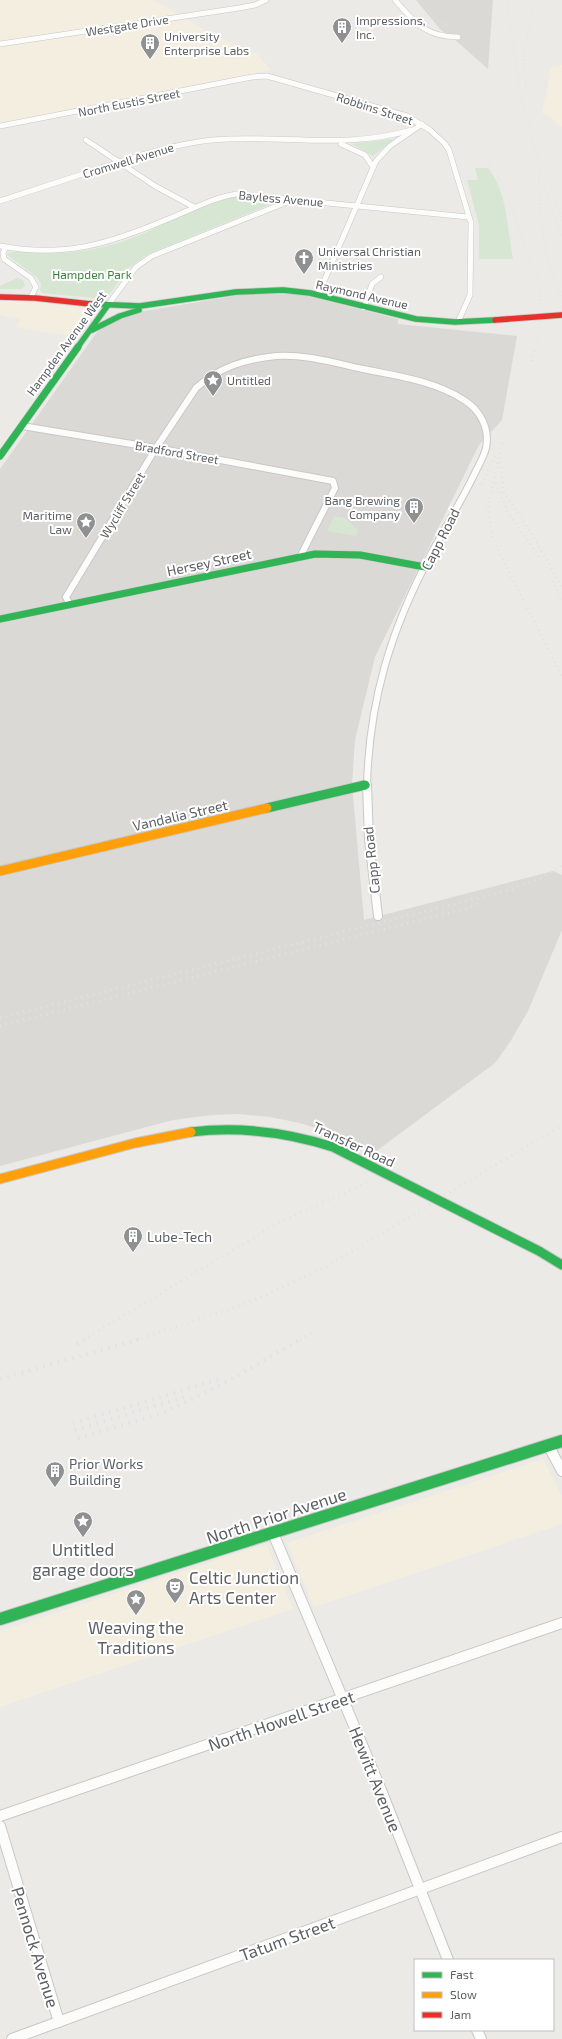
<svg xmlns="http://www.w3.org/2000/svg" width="562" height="2039" font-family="'Exo 2',sans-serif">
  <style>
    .commercial { fill: #f4eee0 }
    .industrial { fill: #dbd9d6 }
    .green { fill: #d6e6d2 }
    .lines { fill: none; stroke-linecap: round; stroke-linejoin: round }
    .street-far3-casing { stroke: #c8c8c8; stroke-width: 6 }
    .street-far2-casing { stroke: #c8c8c8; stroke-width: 8 }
    .street-far1-casing { stroke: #c8c8c8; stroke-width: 10 }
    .street-casing { stroke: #c8c8c8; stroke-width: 12 }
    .fast-far3-casing { stroke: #c8c8c7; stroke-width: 7 }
    .fast-far2-casing { stroke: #c8c8c7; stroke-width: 8 }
    .fast-far1-casing { stroke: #c8c8c7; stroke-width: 11 }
    .fast-casing { stroke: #c8c8c7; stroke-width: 14 }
    .slow-casing { stroke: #c8c8c7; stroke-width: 11 }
    .jam-casing { stroke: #c8c8c7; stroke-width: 7 }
    .street-far3 { stroke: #fcfcfb; stroke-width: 5 }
    .street-far2 { stroke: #fcfcfb; stroke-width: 6 }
    .street-far1 { stroke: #fcfcfb; stroke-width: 8 }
    .street { stroke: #fcfcfb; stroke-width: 10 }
    .fast-far3 { stroke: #30b455; stroke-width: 5.5 }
    .fast-far2 { stroke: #30b455; stroke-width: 7 }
    .fast-far1 { stroke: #30b455; stroke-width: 9 }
    .fast { stroke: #30b455; stroke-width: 12 }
    .slow { stroke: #ff9f0a; stroke-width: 9 }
    .jam { stroke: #e5322d; stroke-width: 5.5 }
    .rail-far3 { stroke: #e2e2e2; stroke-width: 2; stroke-dasharray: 0.5 3; stroke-linecap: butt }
    .rail-far2 { stroke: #e2e2e2; stroke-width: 2.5; stroke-dasharray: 1 4; stroke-linecap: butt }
    .rail-far1 { stroke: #e2e2e2; stroke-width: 3; stroke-dasharray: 1 5; stroke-linecap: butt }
    .rail { stroke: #e2e2e2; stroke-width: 4; stroke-dasharray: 1.5 6; stroke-linecap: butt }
    .fast-bridge-casing { stroke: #c8c8c7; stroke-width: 11; stroke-linecap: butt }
    .jam-bridge-casing { stroke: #c8c8c7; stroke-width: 7; stroke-linecap: butt }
    .fast-bridge { stroke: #30b455; stroke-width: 9 }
    .jam-bridge { stroke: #e5322d; stroke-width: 5.5 }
    .labels { text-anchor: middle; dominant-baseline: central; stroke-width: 4; stroke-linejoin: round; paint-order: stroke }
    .far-poi-label { font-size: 12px; fill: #5c5f63; stroke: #fff; text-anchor: start }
    .far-street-label { font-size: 12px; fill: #5c5f63; stroke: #fff }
    .far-park-label { font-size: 12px; fill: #3d813d; stroke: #fff }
    .street-label { font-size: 14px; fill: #5c5f63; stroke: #fff }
    .poi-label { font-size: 14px; fill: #5c5f63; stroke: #fff; text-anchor: start }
    .near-street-label { font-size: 17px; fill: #5c5f63; stroke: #fff }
    .near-poi-label { font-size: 17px; fill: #5c5f63; stroke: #fff }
  </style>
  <rect width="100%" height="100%" fill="#ebeae6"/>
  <g class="commercial">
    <polygon points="0,0 154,0 214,35 258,55 271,70 74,111 0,124"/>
    <polygon points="562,65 562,127 554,120 542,113 551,67"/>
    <polygon points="0,300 23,300 91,309 95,312 78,337 15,327 21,319 0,315"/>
    <polygon points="543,1459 562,1496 562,1524 314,1607 287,1543"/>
    <polygon points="266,1544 293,1609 0,1707 0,1631"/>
  </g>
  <g class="industrial">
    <polygon points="416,0 493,0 488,69 453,38 441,30"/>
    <polygon points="252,293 299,294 398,319 398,324 517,336 502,420 479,445 375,657 355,740 352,784 364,920 553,871 562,875 562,930 528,1011 510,1042 495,1063 375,1152 331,1133 300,1123 270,1117 239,1114 211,1115 173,1120 0,1166 0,469 97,332 114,321 139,312"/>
  </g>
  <g class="green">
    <polygon points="391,139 393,140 373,156 352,144"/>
    <path d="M475 168H488C508 193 507 228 513 259H479V225L467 180H478Z"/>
    <path d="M240 196 276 200V202L148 254 127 269 107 298 103 299 42 293 40 290 41 284 37 277 7 255 8 253C22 249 37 253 51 253 72 253 94 250 114 244 156 233 196 202 240 196Z"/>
    <polygon points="17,278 23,280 25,286 21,289 0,289 0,286"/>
    <polygon points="334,516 345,518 358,530 356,536 327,531"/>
  </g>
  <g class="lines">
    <g class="street-far3-casing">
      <g id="street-far3">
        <path d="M395 0C415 23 426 37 458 37"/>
        <polyline points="0,44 239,8 255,5 266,0"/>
        <polyline points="0,126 252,77 267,76 407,116 430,130 445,144 449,150 471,223 470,295 458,322"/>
        <polyline points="86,140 155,186 194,207"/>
        <polyline points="341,144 365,155 373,167"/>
        <path d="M0 201C34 190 67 179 101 168 138 156 174 144 212 140 280 134 344 150 411 130"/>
        <path d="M0 246C64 258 109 244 168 219 191 210 212 198 236 194L468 217"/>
        <polyline points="6,247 3,253 4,259 31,278 36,287 31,297"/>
        <polyline points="318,295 376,161 390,146 422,124"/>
        <polyline points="108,305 136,267 152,256 292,200"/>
        <polyline points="364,308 372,284 381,277"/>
      </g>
    </g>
    <g class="street-far2-casing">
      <g id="street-far2">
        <polyline points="22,426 156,448 333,481 335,488 300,557"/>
        <path d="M70 605 66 597 156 448 196 388C219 367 246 359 276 356 305 354 335 363 363 369 397 376 435 381 464 400 480 410 490 428 486 448 484 457 477 468 473 477 460 503 445 528 431 554 391 629 369 701 367 786"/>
      </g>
    </g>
    <g class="street-far1-casing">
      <polyline id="street-far1" points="367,785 369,840 378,916"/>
    </g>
    <g class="street-casing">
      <g id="street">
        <polyline points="548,1445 562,1471"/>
        <polyline points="273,1533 381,1790 448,1960"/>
        <polyline points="0,1816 562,1623"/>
        <polyline points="0,1826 59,2022"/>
        <polyline points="477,2030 481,2039"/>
        <polyline points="12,2039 562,1837"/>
      </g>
    </g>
    <g class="fast-far3-casing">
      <g id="fast-far3">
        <polyline points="91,304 140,306 236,292 283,290 310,293 416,319 455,322 495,320"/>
        <polyline points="92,330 120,316 139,310"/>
        <polyline points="77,348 108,305"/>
      </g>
    </g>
    <g class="fast-far2-casing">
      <g id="fast-far2">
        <polyline points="0,456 78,347"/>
        <polyline points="0,619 315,554 360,555 425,567"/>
        <polyline points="360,786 366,785"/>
      </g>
    </g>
    <g class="fast-far1-casing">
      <g id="fast-far1">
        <polyline points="267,808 365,785"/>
        <path d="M191 1132C241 1126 286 1132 333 1147"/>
        <polyline points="539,1251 562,1265"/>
      </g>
    </g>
    <g class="fast-casing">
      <polyline id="fast" points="0,1619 562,1441"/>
    </g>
    <g class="slow-casing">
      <g id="slow">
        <polyline points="0,871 267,808"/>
        <polyline points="0,1179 135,1143 191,1132"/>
      </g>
    </g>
    <g class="jam-casing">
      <polyline id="jam" points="0,297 35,298 91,304"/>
    </g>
    <use href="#street-far3" class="street-far3"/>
    <use href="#street-far2" class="street-far2"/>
    <use href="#street-far1" class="street-far1"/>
    <use href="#street" class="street"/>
    <use href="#fast-far3" class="fast-far3"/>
    <use href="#fast-far2" class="fast-far2"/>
    <use href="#fast-far1" class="fast-far1"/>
    <use href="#fast" class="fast"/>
    <use href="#slow" class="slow"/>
    <use href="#jam" class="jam"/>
    <g class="rail-far3">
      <polyline points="419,0 433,16 449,27"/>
      <polyline points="507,0 520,93 549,202 562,237"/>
      <polyline points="526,95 524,54 534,0"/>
      <polyline points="452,131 481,154 495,173 513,209 525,249 538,279 542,316 535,348"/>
      <path d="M539 176C541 219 542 259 562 298"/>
      <polyline points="549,180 562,218"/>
    </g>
    <g class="rail-far2">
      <polyline points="532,361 535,347"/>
      <polyline points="502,443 488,506 492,538 562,677"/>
      <polyline points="500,462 504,492 535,539 562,587"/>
      <polyline points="496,483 508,512 539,557"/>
      <polyline points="482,484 496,453"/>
      <polyline points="552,581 562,599"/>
    </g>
    <g class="rail-far1">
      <polyline points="0,1018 503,892 541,878 562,865"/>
      <polyline points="0,1026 465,909 482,902"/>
      <polyline points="83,1340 275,1225 371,1180"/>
      <polyline points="136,1340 248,1303 326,1267 562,1125"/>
      <polyline points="300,1340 313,1332"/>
    </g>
    <g class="rail">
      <polyline points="77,1344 85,1339"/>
      <polyline points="0,1379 140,1339"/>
      <polyline points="73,1423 224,1378"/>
      <polyline points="75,1430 188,1396"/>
      <polyline points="78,1438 163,1413 221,1385 301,1339"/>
    </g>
    <g class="fast-bridge-casing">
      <polyline id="fast-bridge" points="333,1147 539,1251"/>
    </g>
    <g class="jam-bridge-casing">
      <polyline id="jam-bridge" points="495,320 562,315"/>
    </g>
    <use href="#fast-bridge" class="fast-bridge"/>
    <use href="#jam-bridge" class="jam-bridge"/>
  </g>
  <defs>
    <g id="building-pin" transform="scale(1)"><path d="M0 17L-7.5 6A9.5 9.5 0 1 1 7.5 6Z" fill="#8e9091" stroke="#fff"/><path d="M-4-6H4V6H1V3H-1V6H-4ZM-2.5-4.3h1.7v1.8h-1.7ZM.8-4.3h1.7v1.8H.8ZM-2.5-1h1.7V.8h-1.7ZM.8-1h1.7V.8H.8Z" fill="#fff"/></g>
    <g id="church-pin" transform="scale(1)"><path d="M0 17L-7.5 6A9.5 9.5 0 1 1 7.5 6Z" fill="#8e9091" stroke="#fff"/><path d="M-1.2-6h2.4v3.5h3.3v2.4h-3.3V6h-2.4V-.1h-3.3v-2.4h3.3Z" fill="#fff"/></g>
    <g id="sight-pin" transform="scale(1)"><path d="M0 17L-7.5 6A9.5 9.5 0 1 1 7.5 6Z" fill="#8e9091" stroke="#fff"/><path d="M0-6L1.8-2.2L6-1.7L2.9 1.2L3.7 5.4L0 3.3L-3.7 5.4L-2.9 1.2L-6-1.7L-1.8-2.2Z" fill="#fff"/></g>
    <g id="theatre-pin" transform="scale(1)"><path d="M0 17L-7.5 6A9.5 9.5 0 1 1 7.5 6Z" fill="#8e9091" stroke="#fff"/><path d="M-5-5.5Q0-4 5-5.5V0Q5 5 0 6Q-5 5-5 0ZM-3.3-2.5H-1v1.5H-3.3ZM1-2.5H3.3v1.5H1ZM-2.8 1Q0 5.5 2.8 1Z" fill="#fff"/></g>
  </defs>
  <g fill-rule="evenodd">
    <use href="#building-pin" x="342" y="27"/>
    <use href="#building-pin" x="150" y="43"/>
    <use href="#church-pin" x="304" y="258"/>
    <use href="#sight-pin" x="213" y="380"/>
    <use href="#building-pin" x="414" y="507"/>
    <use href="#sight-pin" x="86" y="522"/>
    <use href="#building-pin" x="133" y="1236"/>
    <use href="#building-pin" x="55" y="1471"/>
    <use href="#sight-pin" x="83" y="1521"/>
    <use href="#theatre-pin" x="175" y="1587"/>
    <use href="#sight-pin" x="136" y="1599"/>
  </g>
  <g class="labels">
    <g class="far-poi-label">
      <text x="356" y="20">Impressions,<tspan x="356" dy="14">Inc.</tspan></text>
      <text x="164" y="36">University<tspan x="164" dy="14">Enterprise Labs</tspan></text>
      <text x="318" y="251">Universal Christian<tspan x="318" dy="14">Ministries</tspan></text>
      <text x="227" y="380">Untitled</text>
      <text x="400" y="500" text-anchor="end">Bang Brewing<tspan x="400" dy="14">Company</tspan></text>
      <text x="72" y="515" text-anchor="end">Maritime<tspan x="72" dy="14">Law</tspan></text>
    </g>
    <g class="far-street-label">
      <text transform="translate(127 25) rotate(-9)">Westgate Drive</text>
      <text transform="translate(129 102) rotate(-11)">North Eustis Street</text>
      <text transform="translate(375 108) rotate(18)">Robbins Street</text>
      <text transform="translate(128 160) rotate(-17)">Cromwell Avenue</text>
      <text transform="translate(281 198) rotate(5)">Bayless Avenue</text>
      <text transform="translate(362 294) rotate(13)">Raymond Avenue</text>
      <text transform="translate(66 343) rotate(-54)">Hampden Avenue West</text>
      <text transform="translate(177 452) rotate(10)">Bradford Street</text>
      <text transform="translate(122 505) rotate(-59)">Wycliff Street</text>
    </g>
    <g class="far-park-label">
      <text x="92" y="274">Hampden Park</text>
    </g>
    <g class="street-label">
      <text transform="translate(440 539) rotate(-63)">Capp Road</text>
      <text transform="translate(209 562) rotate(-12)">Hersey Street</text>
      <text transform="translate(180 815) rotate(-13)">Vandalia Street</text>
      <text transform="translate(371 860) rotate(-96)">Capp Road</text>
      <text transform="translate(354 1144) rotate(25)">Transfer Road</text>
    </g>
    <g class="poi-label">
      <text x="147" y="1236">Lube-Tech</text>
      <text x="69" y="1463">Prior Works<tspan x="69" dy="16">Building</tspan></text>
    </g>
    <g class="near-street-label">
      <text transform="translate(276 1515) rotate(-18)">North Prior Avenue</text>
      <text transform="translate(281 1720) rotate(-19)">North Howell Street</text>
      <text transform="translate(376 1779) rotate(68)">Hewitt Avenue</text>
      <text transform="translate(287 1938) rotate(-20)">Tatum Street</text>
      <text transform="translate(36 1947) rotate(73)">Pennock Avenue</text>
    </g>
    <g class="near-poi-label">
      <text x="83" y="1549">Untitled<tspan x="83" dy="20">garage doors</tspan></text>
      <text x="189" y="1577" text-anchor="start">Celtic Junction<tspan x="189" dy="20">Arts Center</tspan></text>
      <text x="136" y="1627">Weaving the<tspan x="136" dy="20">Traditions</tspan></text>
    </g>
  </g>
  <rect x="414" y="1959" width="140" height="72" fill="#ffffff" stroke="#bebfc1"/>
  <rect x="422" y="1972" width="20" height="6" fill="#30b455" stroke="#bebfc1"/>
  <text x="450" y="1979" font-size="12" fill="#5c5f63">Fast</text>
  <rect x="422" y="1992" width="20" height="6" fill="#ff9f0a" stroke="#bebfc1"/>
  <text x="450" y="1999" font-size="12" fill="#5c5f63">Slow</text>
  <rect x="422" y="2012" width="20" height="6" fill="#e5322d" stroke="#bebfc1"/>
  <text x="450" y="2019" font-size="12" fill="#5c5f63">Jam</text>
</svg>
